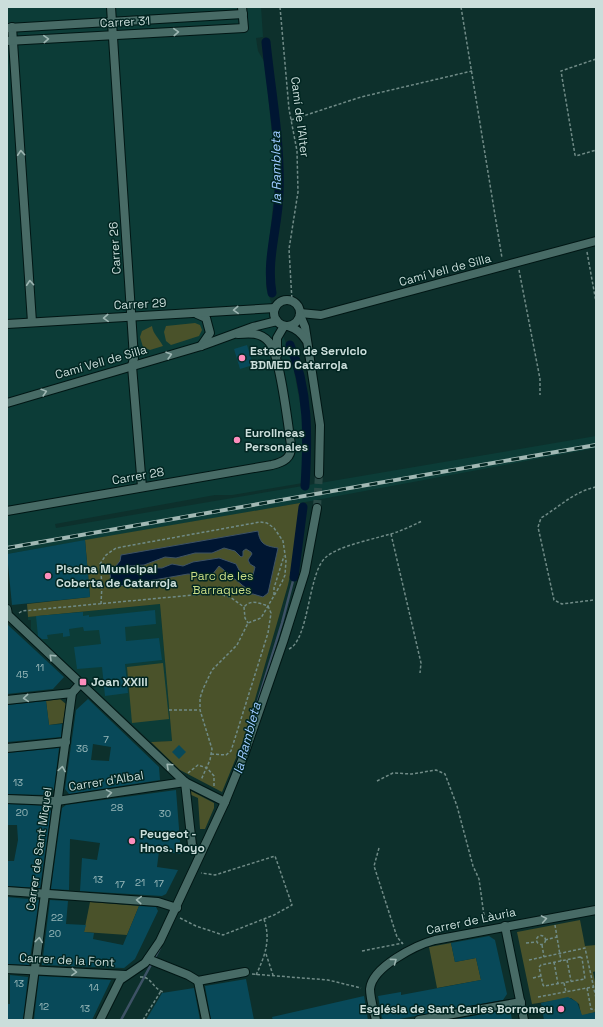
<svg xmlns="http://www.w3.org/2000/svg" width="603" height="1027" font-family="'Space Grotesk',sans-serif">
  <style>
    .built { fill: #0c3c37 }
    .green { fill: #4a522a }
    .water { fill: #001632; stroke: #3d5265; fill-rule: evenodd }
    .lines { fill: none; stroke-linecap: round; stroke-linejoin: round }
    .stream { stroke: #3d5265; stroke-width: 2.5 }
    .canal { stroke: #001632; stroke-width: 9 }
    .building { fill: #084959; fill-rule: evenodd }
    .street-tunnel { stroke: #2a4a46; stroke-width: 8; stroke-dasharray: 8 4; stroke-linecap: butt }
    .street-casing { stroke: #001614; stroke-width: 10 }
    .path { stroke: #708b87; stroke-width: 1.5; stroke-dasharray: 3 2; stroke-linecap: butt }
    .street { stroke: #486b66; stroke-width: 8 }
    .rail-casing { stroke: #a1b8b4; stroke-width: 4 }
    .rail { stroke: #022622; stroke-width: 2.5; stroke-dasharray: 8; stroke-linecap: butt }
    .oneway { stroke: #9db6b2 }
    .poi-dot { fill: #fe8ebd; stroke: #022622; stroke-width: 1.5 }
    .labels { text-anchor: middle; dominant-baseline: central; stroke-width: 3; stroke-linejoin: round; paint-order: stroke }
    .number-label { font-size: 10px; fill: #9ab9ba }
    .street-label { font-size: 12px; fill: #cbdedb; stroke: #022622 }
    .poi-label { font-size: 12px; font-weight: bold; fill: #cbdedb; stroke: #022622; text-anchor: start }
    .park-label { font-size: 12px; fill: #cadc86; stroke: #022622 }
    .water-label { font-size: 13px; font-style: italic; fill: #9dcaff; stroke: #022622 }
  </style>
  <rect width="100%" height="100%" fill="#0d302c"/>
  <g class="built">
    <polygon points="7,7 261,7 263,37 256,38 258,51 265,63 276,177 266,271 266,288 292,360 304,425 303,448 305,457 303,483 232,495 215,495 55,524 56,528 596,436 596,448 300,503 7,554"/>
    <polygon points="160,604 172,741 151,742 31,630 31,620 28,620 28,617"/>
  </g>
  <g class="green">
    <polygon points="195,323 200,325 202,330 199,336 171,345 166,341 164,332 166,326"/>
    <path d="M152 326C153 334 159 338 163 346L150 350 143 347 140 337 142 331Z"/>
    <polygon points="300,503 295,553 288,585 243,741 222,792 180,770 151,742 172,741 160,604 28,617 27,604 90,597 85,540"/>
    <polygon points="163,663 169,719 132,723 127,667"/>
    <polygon points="60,699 66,704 63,723 49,725 46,701"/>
    <polygon points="189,790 214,803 214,808 205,829 200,829 198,798 189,794"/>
    <polygon points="90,902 139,906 127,935 84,932"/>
    <polygon points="580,920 585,946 596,945 596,971 593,972 596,987 596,1012 588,1014 589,1020 582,1019 579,1004 571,998 532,1004 517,932"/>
    <polygon points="451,943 455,962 476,958 481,980 437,988 429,947"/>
  </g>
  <path class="water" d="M258 531C260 545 266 546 278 548L268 593 263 597 253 594 242 595 247 589 219 566 212 575 209 576 188 574 114 587 111 585 110 573 120 561 121 555ZM224 548 235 551 241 557 243 556V551L246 549 251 552 252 554 248 560 250 564 255 567 253 575 246 576 239 570 236 564 219 558 193 562 183 566 172 564 162 568H152L140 575 133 572 126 573 125 570 129 566 144 565 165 557 176 558 195 553H212Z"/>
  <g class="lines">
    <g class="stream">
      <polyline points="249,730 282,623 294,577"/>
      <polyline points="121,1020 160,948"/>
    </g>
    <g class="canal">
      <path d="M266 42C271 92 281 143 279 193 278 227 266 260 272 293"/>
      <path d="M290 345C309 389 308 439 305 486"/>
      <polyline points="294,577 303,507"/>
    </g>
  </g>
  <g class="building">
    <polygon points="247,345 253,365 240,369 234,349"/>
    <polygon points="85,540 90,597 12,605 7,554"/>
    <polygon points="155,610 156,624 125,627 126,641 159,638 162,660 125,664 128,693 105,696 102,667 77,669 74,647 101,644 99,630 84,631 83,627 69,629 70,636 63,637 63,633 47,635 48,639 42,639 38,636 36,616 83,612 83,616 89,615 89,617"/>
    <polygon points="7,624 64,677 53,689 7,694"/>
    <path d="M88 699 159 767 160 780 69 794 65 789 76 710ZM93 744 111 747 109 761 91 760Z"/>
    <polygon points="46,701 49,725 62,724 61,737 7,742 7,705"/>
    <polygon points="179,745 186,752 179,759 172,752"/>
    <polygon points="59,748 54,789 46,795 7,794 7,753"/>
    <polygon points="176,790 181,854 159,851 157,867 178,870 166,894 162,896 80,891 82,858 97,860 100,843 70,839 69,890 51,889 62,808 66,805"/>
    <polygon points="7,804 47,806 51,811 40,888 7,886 7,861 14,861 18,840 17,825 7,825"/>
    <polygon points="7,897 39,900 29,965 7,964"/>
    <polygon points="50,900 68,901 66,924 86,925 84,932 94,933 93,939 123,945 139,906 156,907 158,911 135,959 124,968 42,965"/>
    <polygon points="489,936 495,940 507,994 503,1000 394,1020 385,1020 382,1018 378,996 401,992 401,995 481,980 476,958 455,962 451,943"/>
    <polygon points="10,975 28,977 23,1020 7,1020 7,1004 10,1004"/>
    <polygon points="39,976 111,980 92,1020 34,1020"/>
    <polygon points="246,979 254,1020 211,1020 205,986"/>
    <polygon points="194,988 200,1020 146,1020 162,993"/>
    <polygon points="364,996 368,1020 273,1020 272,1017"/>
    <polygon points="568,997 577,1002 582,1015 596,1012 596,1020 544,1020 541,1003"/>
    <polygon points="505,1010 511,1014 512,1020 451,1020"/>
  </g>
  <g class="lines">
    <polyline class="street-tunnel" points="317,508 319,474"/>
    <g class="street-casing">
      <g id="street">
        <polyline points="111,7 134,358 132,366 142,487"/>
        <polyline points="12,27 32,322"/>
        <polyline points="8,28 243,14"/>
        <polyline points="7,41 244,28 242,7"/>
        <circle cx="287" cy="313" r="13"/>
        <polyline points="300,313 321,315 596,241"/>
        <polyline points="197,314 206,318 210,333 201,346"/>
        <polyline points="300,315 305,327 320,425 319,474"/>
        <polyline points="7,324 275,308"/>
        <path d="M288 326C297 329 301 333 306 340"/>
        <polyline points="277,355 277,338 284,326"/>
        <polyline points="7,403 201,346 253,327 277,321"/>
        <path d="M7 511 272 465C284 462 292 458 291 445 288 425 280 354 269 342 261 332 249 333 238 334"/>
        <polyline points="7,609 8,615 185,782 225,802"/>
        <polyline points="7,700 72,693"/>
        <polyline points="7,748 66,742"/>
        <polyline points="7,799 57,801 185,782 192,845 196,851 200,854"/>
        <polyline points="7,891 158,902 177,908"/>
        <polyline points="505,926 524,1020"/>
        <polyline points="148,959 188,975 198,981 245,972"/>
        <polyline points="7,969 126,975"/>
        <polyline points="198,981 206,1020"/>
        <polyline points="28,1020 72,693 80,684"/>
        <polyline points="100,1020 120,980 145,963 160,941 225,802 244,755 283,642 305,572 317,508"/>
        <path d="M376 1020C374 1011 370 999 370 989 372 967 416 945 435 940L596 910"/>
        <polyline points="419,1020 521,1002"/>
      </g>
    </g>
    <g class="path">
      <polyline points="280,7 289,109 297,151 298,192 289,249 292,301"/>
      <polyline points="461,7 502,258"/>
      <polyline points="596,59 561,71 575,155 576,156 596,150"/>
      <polyline points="291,120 361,97 472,71"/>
      <polyline points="587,252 596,302"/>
      <polyline points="519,270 540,379 540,395"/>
      <polyline points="391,534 421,663 420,673"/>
      <polyline points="274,595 274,588 284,556"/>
      <path d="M593 600 562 604 554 600 538 527 541 518C559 507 575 491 596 487"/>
      <polyline points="101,604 102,584 100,564 106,555 116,548 260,522 267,523 274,528 283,541 286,561 285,575 282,582 261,618 248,623 237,645 212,670 203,689 200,698 200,710 212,749 210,760 201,780"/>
      <polyline points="19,613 22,611 215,593 230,597 244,607 245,618 248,623"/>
      <path d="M289 649C309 640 308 574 325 558 338 545 380 538 397 532 405 529 414 525 422 521"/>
      <polyline points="169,710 199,710"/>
      <path d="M211 754 226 755 231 751 268 633 271 613 268 606C259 603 251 599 244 607"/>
      <polyline points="188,773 198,765 207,768 214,776 214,786"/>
      <polyline points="377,781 393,773 412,774 436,770 445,774 457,806 473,866 479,879 485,923"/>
      <polyline points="379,848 374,866 397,937 403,944"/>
      <polyline points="180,918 196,926 223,935 274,915 292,905 275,856 215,875 201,873"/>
      <polyline points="555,925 561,961"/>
      <circle cx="541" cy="940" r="4.5"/>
      <polyline points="545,940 557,937"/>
      <polyline points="526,943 536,942"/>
      <polyline points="542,945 544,957"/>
      <polyline points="362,951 403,943"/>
      <polyline points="266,954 273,975"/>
      <polygon points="580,957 582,958 585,979 544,986 543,985 539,967 541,965"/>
      <polyline points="529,960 585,948 596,998"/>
      <polyline points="567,960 571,981"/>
      <polyline points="554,962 558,984"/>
      <polyline points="252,974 328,980 361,988"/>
      <path d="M256 975C265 956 271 940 264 919"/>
      <path d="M140 977C152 976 153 990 164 992"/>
      <polyline points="533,978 541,976"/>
      <polyline points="564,983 566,992"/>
      <polyline points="587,988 594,987"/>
      <polyline points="538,997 587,988 591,1009 596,1010"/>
      <polyline points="143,1020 161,991"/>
    </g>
    <use href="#street" class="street"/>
    <g class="rail-casing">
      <polyline id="rail" points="7,548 596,445"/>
    </g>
    <use href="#rail" class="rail"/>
  </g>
  <defs><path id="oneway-chevron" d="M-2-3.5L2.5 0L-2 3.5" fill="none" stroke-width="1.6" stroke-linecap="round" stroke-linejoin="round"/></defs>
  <g class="oneway">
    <use href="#oneway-chevron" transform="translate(176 32) rotate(-3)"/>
    <use href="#oneway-chevron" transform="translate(46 39) rotate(-3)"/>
    <use href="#oneway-chevron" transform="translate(21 153) rotate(-94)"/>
    <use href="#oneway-chevron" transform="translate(30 283) rotate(-94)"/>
    <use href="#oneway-chevron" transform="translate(236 310) rotate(177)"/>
    <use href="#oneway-chevron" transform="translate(106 318) rotate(177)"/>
    <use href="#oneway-chevron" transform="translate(169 355) rotate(-16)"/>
    <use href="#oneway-chevron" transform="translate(44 392) rotate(-17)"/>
    <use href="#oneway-chevron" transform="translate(52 657) rotate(-136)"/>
    <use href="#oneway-chevron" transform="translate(26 698) rotate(175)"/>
    <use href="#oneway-chevron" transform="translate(169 766) rotate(-137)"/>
    <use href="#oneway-chevron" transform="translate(62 769) rotate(-81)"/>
    <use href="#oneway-chevron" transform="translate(109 793) rotate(-9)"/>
    <use href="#oneway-chevron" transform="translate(139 900) rotate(-176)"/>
    <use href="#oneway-chevron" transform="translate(544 919) rotate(-10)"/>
    <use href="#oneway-chevron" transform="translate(39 940) rotate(-83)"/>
    <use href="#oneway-chevron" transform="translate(394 961) rotate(-36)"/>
    <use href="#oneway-chevron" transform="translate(74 972) rotate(3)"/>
  </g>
  <g class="poi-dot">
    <circle cx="242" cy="358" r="4"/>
    <circle cx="237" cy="440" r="4"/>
    <circle cx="48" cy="576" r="4"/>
    <rect x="79" y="678" width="8" height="8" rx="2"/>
    <circle cx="132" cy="841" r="4"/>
    <circle cx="561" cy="1009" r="4"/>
  </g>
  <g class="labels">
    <g class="number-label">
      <text x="40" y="667">11</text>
      <text x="22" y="674">45</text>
      <text x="106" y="739">7</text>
      <text x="82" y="748">36</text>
      <text x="18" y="782">13</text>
      <text x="117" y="807">28</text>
      <text x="22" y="812">20</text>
      <text x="165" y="813">30</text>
      <text x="98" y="879">13</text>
      <text x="140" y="882">21</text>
      <text x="159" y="883">17</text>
      <text x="120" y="884">17</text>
      <text x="57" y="917">22</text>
      <text x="55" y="933">20</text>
      <text x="19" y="983">13</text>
      <text x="94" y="987">14</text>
      <text x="44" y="1006">12</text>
      <text x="85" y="1008">13</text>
    </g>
    <g class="street-label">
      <text transform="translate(125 22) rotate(-3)">Carrer 31</text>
      <text transform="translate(300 117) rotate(83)">Camí de l'Alter</text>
      <text transform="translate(115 248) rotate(-94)">Carrer 26</text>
      <text transform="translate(445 270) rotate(-15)">Camí Vell de Silla</text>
      <text transform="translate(140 304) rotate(-3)">Carrer 29</text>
      <text transform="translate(101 362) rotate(-16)">Camí Vell de Silla</text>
      <text transform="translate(138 476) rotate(-10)">Carrer 28</text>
      <text transform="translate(106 781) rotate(-9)">Carrer d'Albal</text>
      <text transform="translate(39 849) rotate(-82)">Carrer de Sant Miquel</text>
      <text transform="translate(471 921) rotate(-12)">Carrer de Làuria</text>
      <text transform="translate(67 960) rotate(3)">Carrer de la Font</text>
    </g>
    <g class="poi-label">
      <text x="250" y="351">Estación de Servicio<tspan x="250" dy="14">BDMED Catarroja</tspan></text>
      <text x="245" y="433">Eurolineas<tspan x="245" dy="14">Personales</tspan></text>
      <text x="56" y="569">Piscina Municipal<tspan x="56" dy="14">Coberta de Catarroja</tspan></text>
      <text x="91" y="682">Joan XXIII</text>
      <text x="140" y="834">Peugeot -<tspan x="140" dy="14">Hnos. Royo</tspan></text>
      <text x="553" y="1009" text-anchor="end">Església de Sant Carles Borromeu</text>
    </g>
    <g class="park-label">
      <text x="222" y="576">Parc de les<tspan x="222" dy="14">Barraques</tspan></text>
    </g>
    <g class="water-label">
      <text transform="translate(276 168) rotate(-91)">la Rambleta</text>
      <text transform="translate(247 738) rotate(-75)">la Rambleta</text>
    </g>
  </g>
  <rect width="603" height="1027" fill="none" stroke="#cbdedb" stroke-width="16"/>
</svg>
